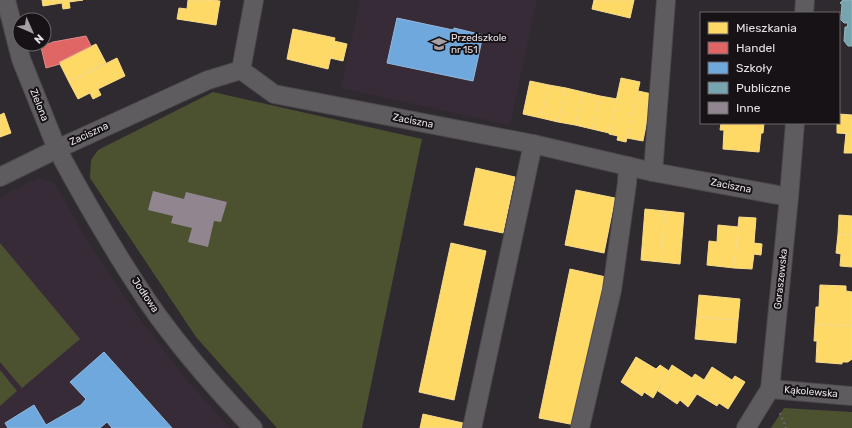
<svg xmlns="http://www.w3.org/2000/svg" width="852" height="428" font-family="Rubik,sans-serif">
  <style>
    .built { fill: #382b38 }
    .green { fill: #4c512f }
    .homes { fill: #ffd966; stroke: #f8db8c }
    .shops { fill: #e06666; stroke: #e28b8c }
    .schools { fill: #6fa8dc; stroke: #93b9df }
    .public { fill: #76a5af; stroke: #98b7bf }
    .building { fill: #918690 }
    .lines { fill: none; stroke-linecap: round; stroke-linejoin: round }
    .street-casing { stroke: #4c484c; stroke-width: 20 }
    .path { stroke: #666265; stroke-width: 2.5; stroke-dasharray: 2 3; stroke-linecap: butt }
    .street { stroke: #5f5c5f; stroke-width: 18 }
    .labels { text-anchor: middle; dominant-baseline: central; stroke-width: 4; stroke-linejoin: round; paint-order: stroke }
    .poi-label { font-size: 10px; fill: #e6e0e5; stroke: #161216; text-anchor: start }
    .street-label { font-size: 10px; fill: #e6e0e5; stroke: #161216 }
  </style>
  <rect width="100%" height="100%" fill="#2f2a2f"/>
  <g class="built">
    <polygon points="360,0 537,0 510,125 341,88"/>
    <polygon points="38,178 54,183 91,247 136,314 187,380 230,428 0,428 0,197"/>
  </g>
  <g class="green">
    <polygon points="213,92 422,139 362,428 277,428 196,337 90,178 91,160 98,150"/>
    <polygon points="0,243 80,339 22,388 0,362"/>
    <polygon points="0,370 17,391 0,406"/>
    <polygon points="784,408 852,412 852,428 771,428"/>
  </g>
  <g class="homes">
    <polygon points="42,0 83,0 69,2 70,8 63,9 62,3 43,6"/>
    <polygon points="188,0 212,0 220,1 216,25 177,19 179,8 187,9"/>
    <polygon points="594,0 634,0 630,18 592,9"/>
    <polygon points="293,29 335,38 328,69 287,59"/>
    <polygon points="334,41 347,44 343,61 330,58"/>
    <polygon points="96,44 106,63 69,82 59,62"/>
    <polygon points="117,58 125,76 98,89 101,95 93,99 90,93 78,99 69,82"/>
    <polygon points="621,78 640,82 626,142 617,140 618,136 609,134"/>
    <polygon points="530,81 549,85 541,118 523,114"/>
    <polygon points="549,85 566,88 558,122 541,118"/>
    <polygon points="566,88 583,92 575,125 558,122"/>
    <polygon points="638,91 652,94 643,141 627,138"/>
    <polygon points="583,92 600,96 592,129 575,125"/>
    <polygon points="600,96 617,99 609,133 592,129"/>
    <polygon points="4,113 11,133 0,137 0,115"/>
    <polygon points="839,114 852,115 852,134 837,133 837,123 839,123"/>
    <polygon points="721,123 764,123 763,133 761,133 759,152 723,149 724,130 720,130"/>
    <polygon points="846,133 852,134 852,153 844,153"/>
    <polygon points="476,168 515,177 503,233 464,225"/>
    <polygon points="576,190 615,198 604,253 565,245"/>
    <polygon points="645,209 665,211 661,262 641,260"/>
    <polygon points="665,211 684,213 680,264 661,262"/>
    <polygon points="839,215 852,216 852,235 838,234"/>
    <polygon points="739,217 756,218 754,243 762,244 761,255 754,254 752,269 734,268"/>
    <polygon points="718,225 738,227 734,268 707,265 709,241 717,242"/>
    <polygon points="838,234 852,235 852,267 840,266 841,254 836,253"/>
    <polygon points="451,243 486,251 454,400 419,392"/>
    <polygon points="570,269 606,277 575,425 539,418"/>
    <polygon points="820,285 846,286 846,291 852,292 852,326 815,324 816,307 819,307"/>
    <polygon points="699,295 740,299 738,320 697,317"/>
    <polygon points="697,317 738,320 736,343 695,339"/>
    <polygon points="815,324 852,326 852,359 848,362 842,362 842,364 816,362 817,341 814,341"/>
    <polygon points="636,357 656,369 660,365 669,371 653,398 644,392 642,396 621,382"/>
    <polygon points="672,365 692,378 695,374 704,380 697,394 688,407 680,400 677,404 658,391"/>
    <polygon points="712,367 732,380 735,376 745,382 728,409 719,403 717,406 697,394 704,380"/>
    <polygon points="423,414 463,423 462,428 420,428"/>
  </g>
  <polygon class="shops" points="86,36 91,46 59,62 60,64 46,68 41,47 53,42"/>
  <g class="schools">
    <polygon points="397,18 453,30 454,28 483,35 473,81 387,63"/>
    <polygon points="104,352 172,428 112,428 107,422 100,428 8,428 5,423 34,405 46,425 81,405 86,399 70,382"/>
  </g>
  <polygon class="public" points="843,0 852,0 852,46 848,46 844,41 845,27 847,27 848,23 844,23 839,18 839,15 841,16 842,4 840,3"/>
  <polygon class="building" points="153,191 184,199 186,192 227,202 221,222 214,221 208,247 188,242 192,228 171,223 173,216 148,210"/>
  <g class="lines">
    <g class="street-casing">
      <g id="street">
        <polyline points="804,13 805,0"/>
        <polyline points="241,70 254,0"/>
        <polyline points="653,172 666,0"/>
        <polyline points="0,177 57,149 21,59 6,0"/>
        <polyline points="770,389 852,396"/>
        <path d="M253 428C215 388 179 347 148 302 115 253 85 201 57 149L208 80 241 70 274 94 533 144 653 172 789 197"/>
        <polyline points="472,428 533,144"/>
        <polyline points="580,428 612,290 627,183 628,166"/>
        <polyline points="746,428 770,389 789,197 795,123"/>
      </g>
    </g>
    <polyline class="path" points="780,413 786,428"/>
    <use href="#street" class="street"/>
  </g>
  <defs>
    <g id="school-bare" transform="scale(1.2)"><path d="M0-5L7-2L0 1L-7-2ZM-4 1L0 2.5L4 1V4Q0 6-4 4Z" fill="#a6a0a5" stroke="#161216" stroke-width="2.5" paint-order="stroke"/></g>
  </defs>
  <g fill-rule="evenodd">
    <use href="#school-bare" x="439" y="44"/>
  </g>
  <g class="labels">
    <g class="poi-label">
      <text x="451" y="38">Przedszkole<tspan x="451" dy="12">nr 151</tspan></text>
    </g>
    <g class="street-label">
      <text transform="translate(39 105) rotate(68)">Zielona</text>
      <text transform="translate(413 121) rotate(11)">Zaciszna</text>
      <text transform="translate(89 134) rotate(-25)">Zaciszna</text>
      <text transform="translate(731 186) rotate(11)">Zaciszna</text>
      <text transform="translate(781 279) rotate(-84)">Goraszewska</text>
      <text transform="translate(145 295) rotate(56)">Jodłowa</text>
      <text transform="translate(811 392) rotate(5)">Kąkolewska</text>
    </g>
  </g>
  <rect x="700" y="12" width="140" height="112" fill="#161216" stroke="#696469"/>
  <rect x="708" y="22" width="20" height="12" fill="#ffd966" stroke="#696469"/>
  <text x="736" y="32" font-size="12" fill="#e6e0e5">Mieszkania</text>
  <rect x="708" y="42" width="20" height="12" fill="#e06666" stroke="#696469"/>
  <text x="736" y="52" font-size="12" fill="#e6e0e5">Handel</text>
  <rect x="708" y="62" width="20" height="12" fill="#6fa8dc" stroke="#696469"/>
  <text x="736" y="72" font-size="12" fill="#e6e0e5">Szkoły</text>
  <rect x="708" y="82" width="20" height="12" fill="#76a5af" stroke="#696469"/>
  <text x="736" y="92" font-size="12" fill="#e6e0e5">Publiczne</text>
  <rect x="708" y="102" width="20" height="12" fill="#918690" stroke="#696469"/>
  <text x="736" y="112" font-size="12" fill="#e6e0e5">Inne</text>
  <g transform="translate(32 32) rotate(135)"><circle r="19" fill="#161216" stroke="#696469"/>
  <path d="M0-3L7 15L0 10L-7 15Z" fill="#a6a0a5"/>
  <text y="-6" font-size="11" font-weight="bold" text-anchor="middle" fill="#e6e0e5">N</text>
  </g>
</svg>
